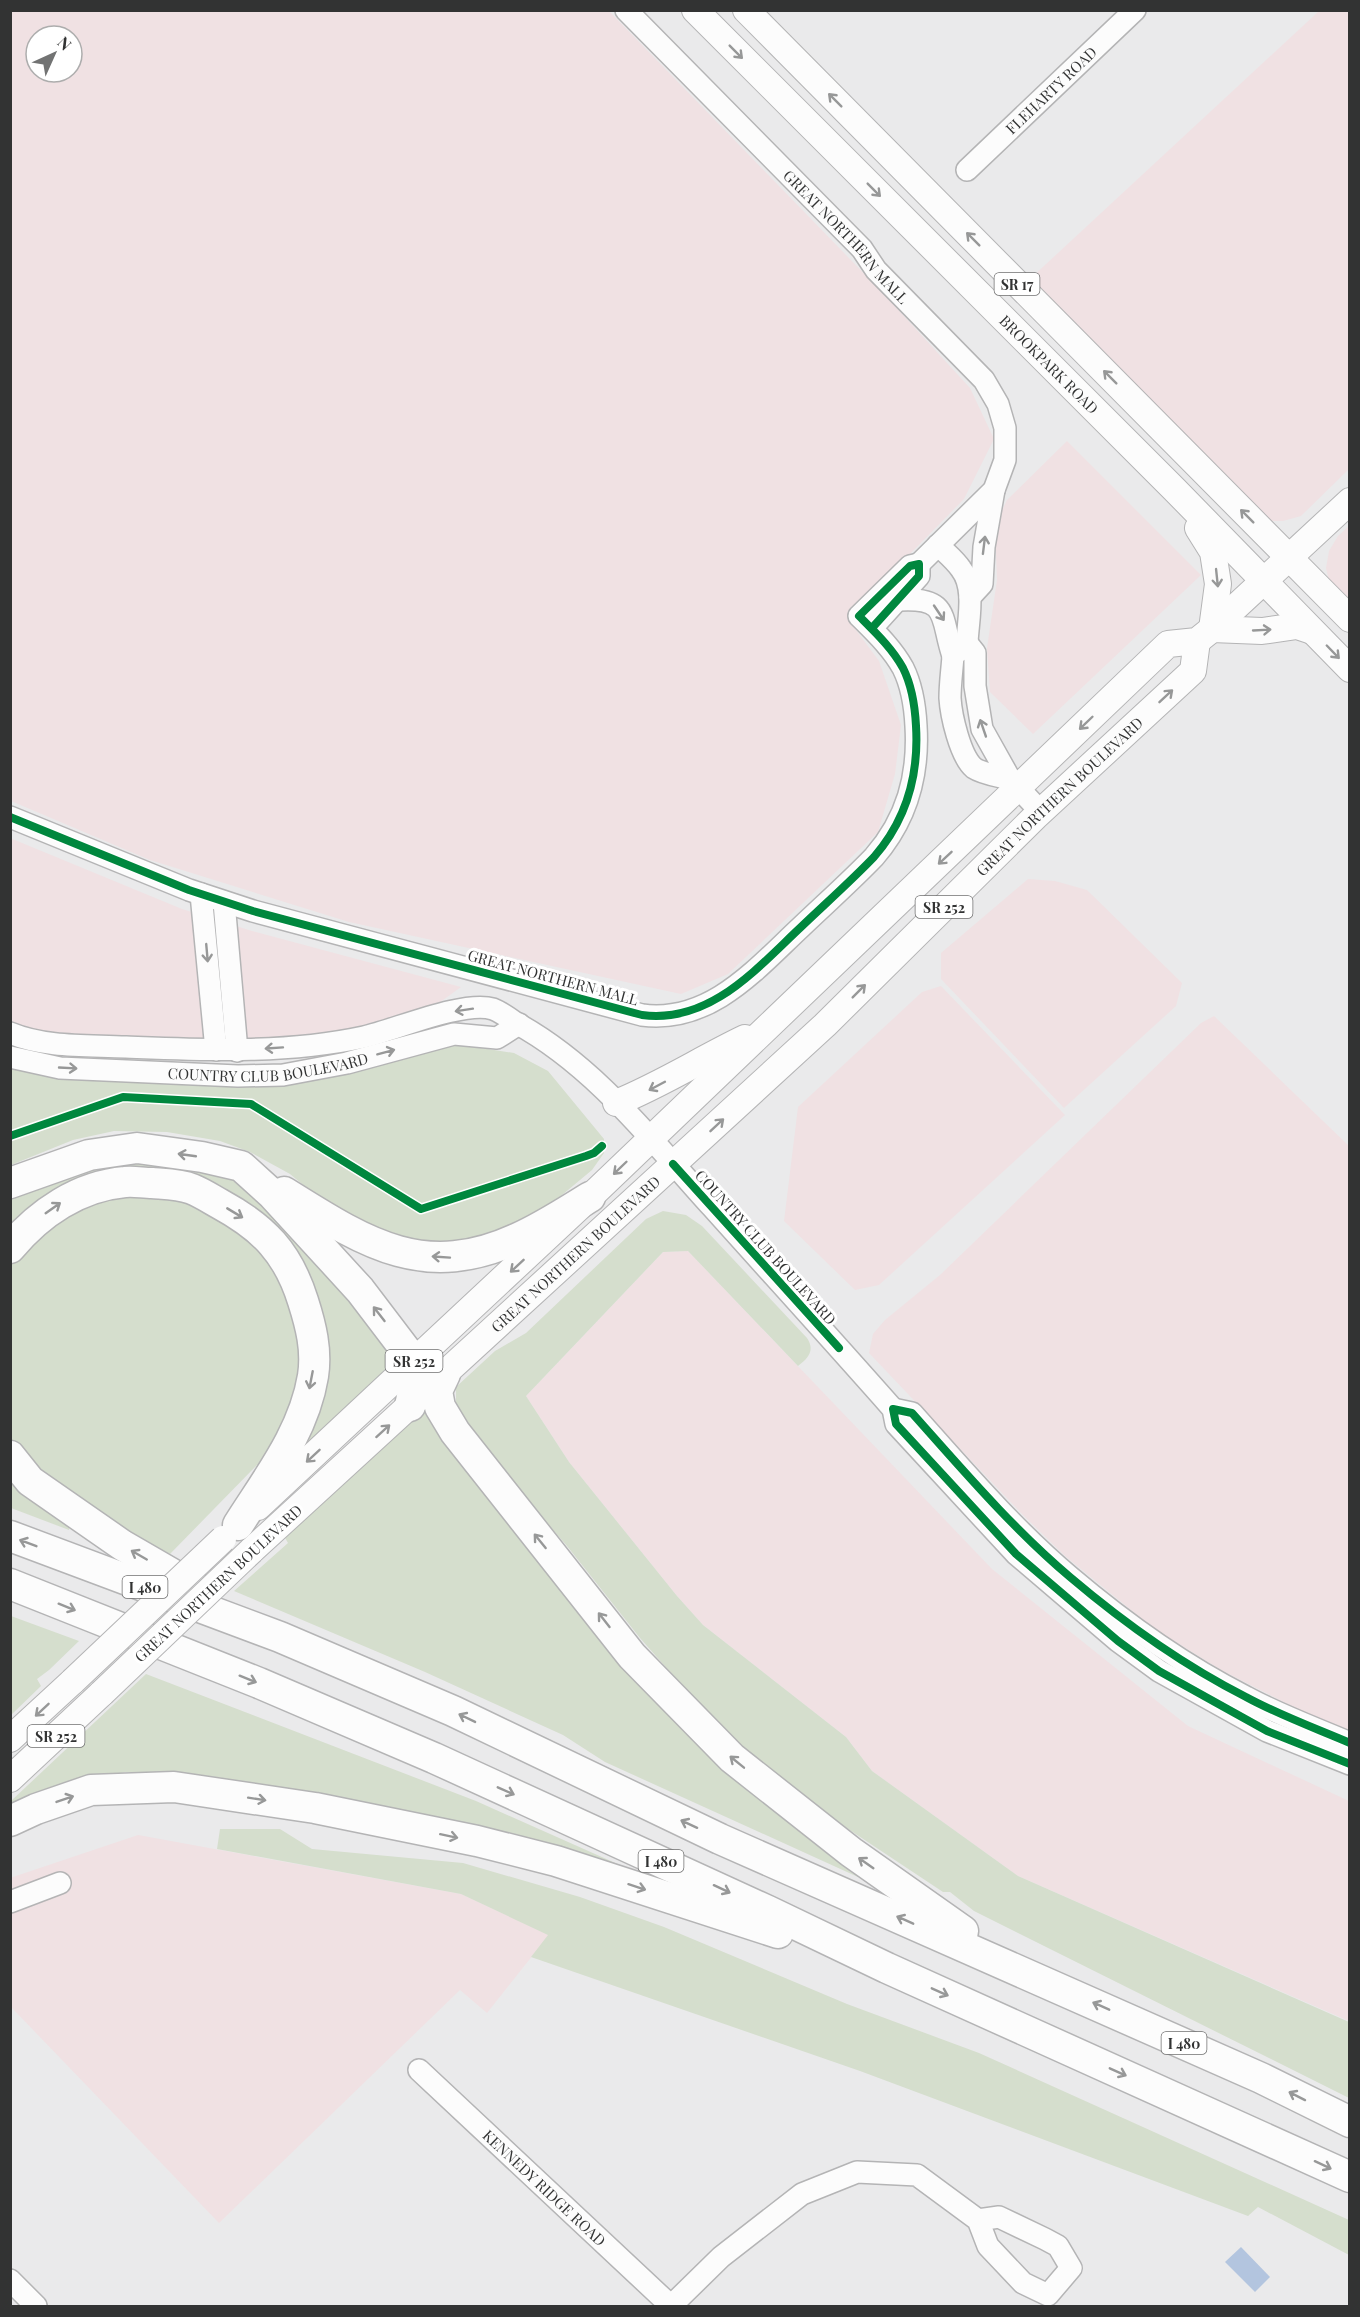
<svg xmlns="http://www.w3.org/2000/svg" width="1360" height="2317" font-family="'Playfair Display',serif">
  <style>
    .commercial { fill: #f0e1e3; fill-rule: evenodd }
    .green { fill: #d5decd }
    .water { fill: #b3c5df }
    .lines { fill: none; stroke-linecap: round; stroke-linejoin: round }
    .minor-casing { stroke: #b4b4b5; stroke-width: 24 }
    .major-casing { stroke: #b4b4b5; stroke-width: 28 }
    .highway-casing { stroke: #b4b4b5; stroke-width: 33 }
    .minor { stroke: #fcfcfc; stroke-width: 21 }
    .major { stroke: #fcfcfc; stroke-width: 26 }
    .highway { stroke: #fcfcfc; stroke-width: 30 }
    .major-bridge-casing { stroke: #b4b4b5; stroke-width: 28; stroke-linecap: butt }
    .major-bridge { stroke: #fcfcfc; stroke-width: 26 }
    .cycleway-casing { stroke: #fff; stroke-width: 11 }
    .cycleway { stroke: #00873e; stroke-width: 8 }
    .oneway { stroke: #979898 }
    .labels { text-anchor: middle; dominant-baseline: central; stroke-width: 6; stroke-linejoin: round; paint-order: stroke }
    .shield { fill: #fff; stroke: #707070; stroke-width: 1.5 }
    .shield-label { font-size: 14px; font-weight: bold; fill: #323333 }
    .street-label { font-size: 15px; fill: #323333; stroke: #fff }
  </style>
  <rect width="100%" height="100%" fill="#eaeaeb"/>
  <g class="commercial">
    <path d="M10 11H609L880 290 970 388 994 439 964 499 847 618 879 661 901 725 895 774 878 832 728 974 681 994 349 922 150 860 11 801ZM36 36H72V72H36Z"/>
    <polygon points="1319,11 1349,11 1349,469 1301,516 1283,521 1267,521 1031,278"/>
    <polygon points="1067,441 1201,575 1033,734 990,692 987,648 997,580 995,525 1007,500"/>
    <polygon points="1349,526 1349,604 1329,581 1326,568 1329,551 1338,536"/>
    <polygon points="10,838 182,909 252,931 461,987 432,1008 354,1032 279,1044 64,1038 11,1026"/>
    <polygon points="1028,879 1055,881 1087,890 1182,983 1176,1006 1064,1108 941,979 941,953"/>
    <polygon points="941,986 1065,1115 879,1285 855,1290 784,1221 798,1107 922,992"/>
    <polygon points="1214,1016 1349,1146 1349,1731 1303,1712 1221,1670 1153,1628 1065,1556 1022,1514 869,1353 873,1334 885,1320 940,1275 1201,1023"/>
    <polygon points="688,1251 992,1569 1188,1726 1349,1801 1349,2021 1018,1876 872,1771 846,1737 703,1625 677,1596 569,1462 526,1396 663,1252"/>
    <polygon points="138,1835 461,1894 549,1935 487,2013 460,1990 219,2223 11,2007 10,1878"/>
  </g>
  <g class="green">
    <polygon points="456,1044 514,1053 548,1071 604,1139 604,1153 592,1170 508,1240 414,1247 326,1204 290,1174 250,1152 220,1141 167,1132 114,1131 73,1140 11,1165 11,1068 40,1074 143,1080 327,1077 423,1054"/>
    <polygon points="107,1161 202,1168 235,1180 281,1212 398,1357 389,1365 391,1369 278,1474 313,1415 309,1285 164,1174 11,1230 11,1190"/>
    <polygon points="155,1193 204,1205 254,1238 292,1298 301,1368 287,1426 262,1465 257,1465 170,1554 79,1509 29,1467 11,1441 10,1264 41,1228 96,1197"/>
    <path d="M663 1211 686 1215 702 1226 807 1338C815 1350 809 1358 798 1366L688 1251 663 1252 526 1396 569 1462 677 1596 703 1625 846 1737 872 1771 1018 1876 1349 2022V2098L974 1911 950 1892H943L821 1811 755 1758 700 1706 640 1638 567 1546 519 1491 487 1449 474 1442 456 1406V1387L495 1351 526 1333 646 1219Z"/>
    <polygon points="425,1408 571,1594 873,1878 858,1877 605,1762 563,1735 425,1672 234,1591 288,1543 284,1536"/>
    <polygon points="10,1464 70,1524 69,1530 11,1508"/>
    <polygon points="11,1616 79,1641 49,1670 37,1679 41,1686 11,1715"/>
    <polygon points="146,1674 476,1801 667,1886 284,1789 217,1777 126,1772 90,1780 11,1812 11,1801"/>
    <polygon points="220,1829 280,1829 312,1849 463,1863 580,1897 664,1927 847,2004 979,2053 1349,2220 1349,2255 1258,2207 1248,2216 860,2071 531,1957 548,1935 461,1894 217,1849"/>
  </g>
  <polygon class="water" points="1241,2247 1270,2277 1255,2292 1225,2262"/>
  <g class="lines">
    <g class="minor-casing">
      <g id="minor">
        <path id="s1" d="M626 10 862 249 876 270 984 380 998 404 1005 428V460L994 490 919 564"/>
        <path id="s2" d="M967 170 1135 10"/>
        <path d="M938 545C946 553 955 560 961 569 976 588 968 620 967 643"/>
        <polyline points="970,597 982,584 984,547 994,490"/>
        <path d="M899 600C951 597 940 618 953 656"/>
        <path d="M1010 779C999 776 983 774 974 768 960 756 951 715 950 698 950 684 952 670 953 656L967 643 975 653V686L982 729 1010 779 1041 812"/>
        <path d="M10 817 189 890 253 911 642 1015C710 1024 756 969 801 927 825 904 851 881 874 857 907 819 919 776 916 726 915 706 912 686 903 668 892 648 875 632 859 616L910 566 919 564V576L872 628"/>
        <polyline points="201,894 216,1050"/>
        <polyline points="224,902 237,1051"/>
        <path d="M10 1033C46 1048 89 1045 126 1047 206 1050 285 1054 364 1037 395 1030 464 1000 493 1009 501 1012 509 1018 516 1023 595 1066 652 1141 712 1207 772 1274 833 1341 893 1409L896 1424 1016 1554 1118 1641 1159 1671 1267 1731 1350 1764"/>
        <path id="s3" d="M10 1057 60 1068 238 1076 283 1075 347 1063 454 1034 497 1038 519 1024"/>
        <path d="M893 1409 912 1413C962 1469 1012 1528 1070 1577 1123 1622 1183 1665 1246 1697 1279 1715 1315 1728 1350 1743"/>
        <polyline points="10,1902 60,1883"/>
        <path id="s4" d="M419 2070 671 2306"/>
        <polyline points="10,2280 36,2306"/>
        <polyline points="671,2306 721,2257 802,2194 857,2172 917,2175 978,2220 988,2246 1023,2283 1048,2295 1071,2268 1058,2246 1045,2239 999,2217 978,2220"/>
      </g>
    </g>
    <g class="major-casing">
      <g id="major">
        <path id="s5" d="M695 10 1174 489 1350 669"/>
        <polyline points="746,10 1350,619"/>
        <polyline points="1198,528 1213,552 1218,584 1212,629"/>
        <polyline points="1212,629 1262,631 1297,626 1312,631"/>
        <path d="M616 1103C661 1085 701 1059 745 1038"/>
        <polyline points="258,1507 590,1197 1168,644 1197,641 1212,629 1350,501"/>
        <path id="s6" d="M251 1551 825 1025 1035 817 1193 671 1197 641"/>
        <polyline points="10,1739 73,1681"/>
        <polyline points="10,1779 102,1693"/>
      </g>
    </g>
    <g class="highway-casing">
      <g id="highway">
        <polyline points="10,1183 89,1155 137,1148 202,1157 241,1166 273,1195 360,1290 414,1361 414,1387 410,1406"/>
        <path d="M284 1192C364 1242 423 1282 518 1238 543 1227 567 1211 590 1197"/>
        <path d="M10 1248C39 1213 79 1186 125 1182 134 1181 143 1183 152 1183 165 1184 180 1184 192 1189 202 1193 211 1199 220 1204 264 1228 288 1253 303 1301 311 1326 317 1350 313 1376 304 1432 267 1479 238 1525"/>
        <polyline points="445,1374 437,1391 440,1407 455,1432 632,1656 732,1758 851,1852 963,1931"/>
        <polyline points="10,1456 30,1481 122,1545 205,1593"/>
        <polyline points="10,1536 280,1637 453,1711 720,1839 1261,2078 1350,2122"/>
        <polyline points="10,1584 259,1683 434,1758 768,1911 887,1968 1350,2177"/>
        <polyline points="10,1821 36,1809 91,1790 174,1787 315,1808 477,1841 556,1861 778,1933"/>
      </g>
    </g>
    <use href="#minor" class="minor"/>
    <use href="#major" class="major"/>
    <use href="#highway" class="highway"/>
    <g class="major-bridge-casing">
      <g id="major-bridge">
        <polyline points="73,1681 223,1539"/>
        <polyline points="102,1693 251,1551"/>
      </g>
    </g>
    <use href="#major-bridge" class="major-bridge"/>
    <g class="cycleway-casing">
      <g id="cycleway">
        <path d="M10 817 189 890 253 911 642 1015C710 1024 756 969 801 927 825 904 851 881 874 857 907 819 919 776 916 726 915 706 912 686 903 668 892 648 875 632 859 616L910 566 919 564V576L872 628"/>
        <polyline points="10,1136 123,1097 251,1104 421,1209 586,1156 594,1153 602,1146"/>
        <polyline points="673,1164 839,1348"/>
        <path d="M1350 1743C1315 1728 1279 1715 1246 1697 1183 1665 1123 1622 1070 1577 1012 1528 962 1469 912 1413L893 1409 896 1424 1016 1554 1118 1641 1159 1671 1267 1731 1350 1764"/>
      </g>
    </g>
    <use href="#cycleway" class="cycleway"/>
  </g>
  <defs><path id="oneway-shaft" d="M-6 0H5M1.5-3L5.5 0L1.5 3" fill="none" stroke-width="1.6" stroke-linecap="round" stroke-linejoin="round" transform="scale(1.5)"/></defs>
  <g class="oneway">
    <use href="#oneway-shaft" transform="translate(736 52) rotate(45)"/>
    <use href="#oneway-shaft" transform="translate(835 100) rotate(-135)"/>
    <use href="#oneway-shaft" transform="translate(874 190) rotate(45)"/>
    <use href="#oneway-shaft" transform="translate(973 239) rotate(-135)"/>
    <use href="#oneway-shaft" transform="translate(1110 377) rotate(-135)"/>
    <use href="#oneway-shaft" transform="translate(1247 516) rotate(-135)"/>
    <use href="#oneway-shaft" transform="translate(984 545) rotate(-83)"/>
    <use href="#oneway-shaft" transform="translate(1217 578) rotate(84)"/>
    <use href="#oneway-shaft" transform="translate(939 613) rotate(56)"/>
    <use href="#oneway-shaft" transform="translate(1262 630) rotate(-3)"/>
    <use href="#oneway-shaft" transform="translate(1333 652) rotate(46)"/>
    <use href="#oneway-shaft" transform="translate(1166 696) rotate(-43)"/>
    <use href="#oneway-shaft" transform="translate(1086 723) rotate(136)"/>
    <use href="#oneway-shaft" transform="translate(983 728) rotate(-109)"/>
    <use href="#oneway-shaft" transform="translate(945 858) rotate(137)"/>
    <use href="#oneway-shaft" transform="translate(207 953) rotate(85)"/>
    <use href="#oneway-shaft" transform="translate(859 991) rotate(-45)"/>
    <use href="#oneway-shaft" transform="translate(464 1010) rotate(171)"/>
    <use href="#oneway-shaft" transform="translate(274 1048) rotate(176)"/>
    <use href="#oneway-shaft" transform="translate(386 1052) rotate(-15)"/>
    <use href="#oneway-shaft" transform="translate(68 1068) rotate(3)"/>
    <use href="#oneway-shaft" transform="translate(657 1086) rotate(152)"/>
    <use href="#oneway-shaft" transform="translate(717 1125) rotate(-43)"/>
    <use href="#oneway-shaft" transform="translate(187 1155) rotate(-172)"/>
    <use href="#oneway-shaft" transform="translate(620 1168) rotate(136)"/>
    <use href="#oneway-shaft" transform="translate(53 1208) rotate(-35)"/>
    <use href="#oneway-shaft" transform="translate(235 1213) rotate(31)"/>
    <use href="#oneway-shaft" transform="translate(441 1257) rotate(-176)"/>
    <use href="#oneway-shaft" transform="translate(517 1266) rotate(137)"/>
    <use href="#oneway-shaft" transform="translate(379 1314) rotate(-128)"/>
    <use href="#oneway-shaft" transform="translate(311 1380) rotate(101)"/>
    <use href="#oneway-shaft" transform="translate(383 1431) rotate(-42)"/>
    <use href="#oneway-shaft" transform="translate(313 1456) rotate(137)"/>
    <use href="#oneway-shaft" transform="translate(540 1541) rotate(-129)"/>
    <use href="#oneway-shaft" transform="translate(28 1543) rotate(-159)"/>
    <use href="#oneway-shaft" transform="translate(139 1555) rotate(-150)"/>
    <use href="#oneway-shaft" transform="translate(67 1607) rotate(22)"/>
    <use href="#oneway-shaft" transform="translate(604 1620) rotate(-128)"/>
    <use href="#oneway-shaft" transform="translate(248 1679) rotate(22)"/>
    <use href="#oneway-shaft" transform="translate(42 1710) rotate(137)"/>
    <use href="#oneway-shaft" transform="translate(467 1718) rotate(-154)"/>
    <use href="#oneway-shaft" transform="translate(737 1762) rotate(-141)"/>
    <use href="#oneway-shaft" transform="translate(506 1791) rotate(24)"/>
    <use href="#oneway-shaft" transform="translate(65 1799) rotate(-19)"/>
    <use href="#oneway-shaft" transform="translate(257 1799) rotate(9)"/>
    <use href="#oneway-shaft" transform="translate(689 1824) rotate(-155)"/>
    <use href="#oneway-shaft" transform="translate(449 1836) rotate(12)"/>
    <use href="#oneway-shaft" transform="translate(866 1863) rotate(-145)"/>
    <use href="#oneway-shaft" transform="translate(637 1887) rotate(18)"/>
    <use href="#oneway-shaft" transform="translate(722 1889) rotate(25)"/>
    <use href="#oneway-shaft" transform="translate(905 1920) rotate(-156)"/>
    <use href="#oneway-shaft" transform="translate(940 1992) rotate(24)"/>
    <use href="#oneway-shaft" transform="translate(1101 2006) rotate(-156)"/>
    <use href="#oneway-shaft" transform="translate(1118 2072) rotate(24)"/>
    <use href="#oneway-shaft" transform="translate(1297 2096) rotate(-153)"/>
    <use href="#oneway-shaft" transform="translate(1323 2165) rotate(25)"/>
  </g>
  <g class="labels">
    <g class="shield">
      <rect x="994.5" y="273" width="45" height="22" rx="4.5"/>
      <rect x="915.5" y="896" width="57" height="22" rx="4.5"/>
      <rect x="385.5" y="1350" width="57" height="22" rx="4.5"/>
      <rect x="122.5" y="1576" width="45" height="22" rx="4.5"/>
      <rect x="27.5" y="1725" width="57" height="22" rx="4.5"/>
      <rect x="638.5" y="1850" width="45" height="22" rx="4.5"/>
      <rect x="1161.5" y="2032" width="45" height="22" rx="4.5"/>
    </g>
    <g class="shield-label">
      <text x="1017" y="284">SR 17</text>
      <text x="944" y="907">SR 252</text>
      <text x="414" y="1361">SR 252</text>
      <text x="145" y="1587">I 480</text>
      <text x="56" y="1736">SR 252</text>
      <text x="661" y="1861">I 480</text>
      <text x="1184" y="2043">I 480</text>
    </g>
    <g class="street-label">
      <text stroke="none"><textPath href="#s2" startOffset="116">FLEHARTY ROAD</textPath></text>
      <text stroke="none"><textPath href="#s1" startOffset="316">GREAT NORTHERN MALL</textPath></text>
      <text stroke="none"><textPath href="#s5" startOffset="501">BROOKPARK ROAD</textPath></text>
      <text stroke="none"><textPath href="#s6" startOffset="1106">GREAT NORTHERN BOULEVARD</textPath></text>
      <text transform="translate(553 977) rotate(15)">GREAT NORTHERN MALL</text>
      <text stroke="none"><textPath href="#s3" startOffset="260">COUNTRY CLUB BOULEVARD</textPath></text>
      <text transform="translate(766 1247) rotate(48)">COUNTRY CLUB BOULEVARD</text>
      <text stroke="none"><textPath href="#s6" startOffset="440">GREAT NORTHERN BOULEVARD</textPath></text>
      <text transform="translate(218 1583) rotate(-43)">GREAT NORTHERN BOULEVARD</text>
      <text stroke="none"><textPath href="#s4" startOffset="172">KENNEDY RIDGE ROAD</textPath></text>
    </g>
  </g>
  <rect width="1360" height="2317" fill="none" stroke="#323333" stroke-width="24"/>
  <g transform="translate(54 54) rotate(45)"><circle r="28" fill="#ffffff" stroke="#adadad" stroke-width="1.5"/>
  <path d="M0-4.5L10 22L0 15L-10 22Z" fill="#727373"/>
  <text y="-9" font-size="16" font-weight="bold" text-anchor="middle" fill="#323333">N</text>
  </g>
</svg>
